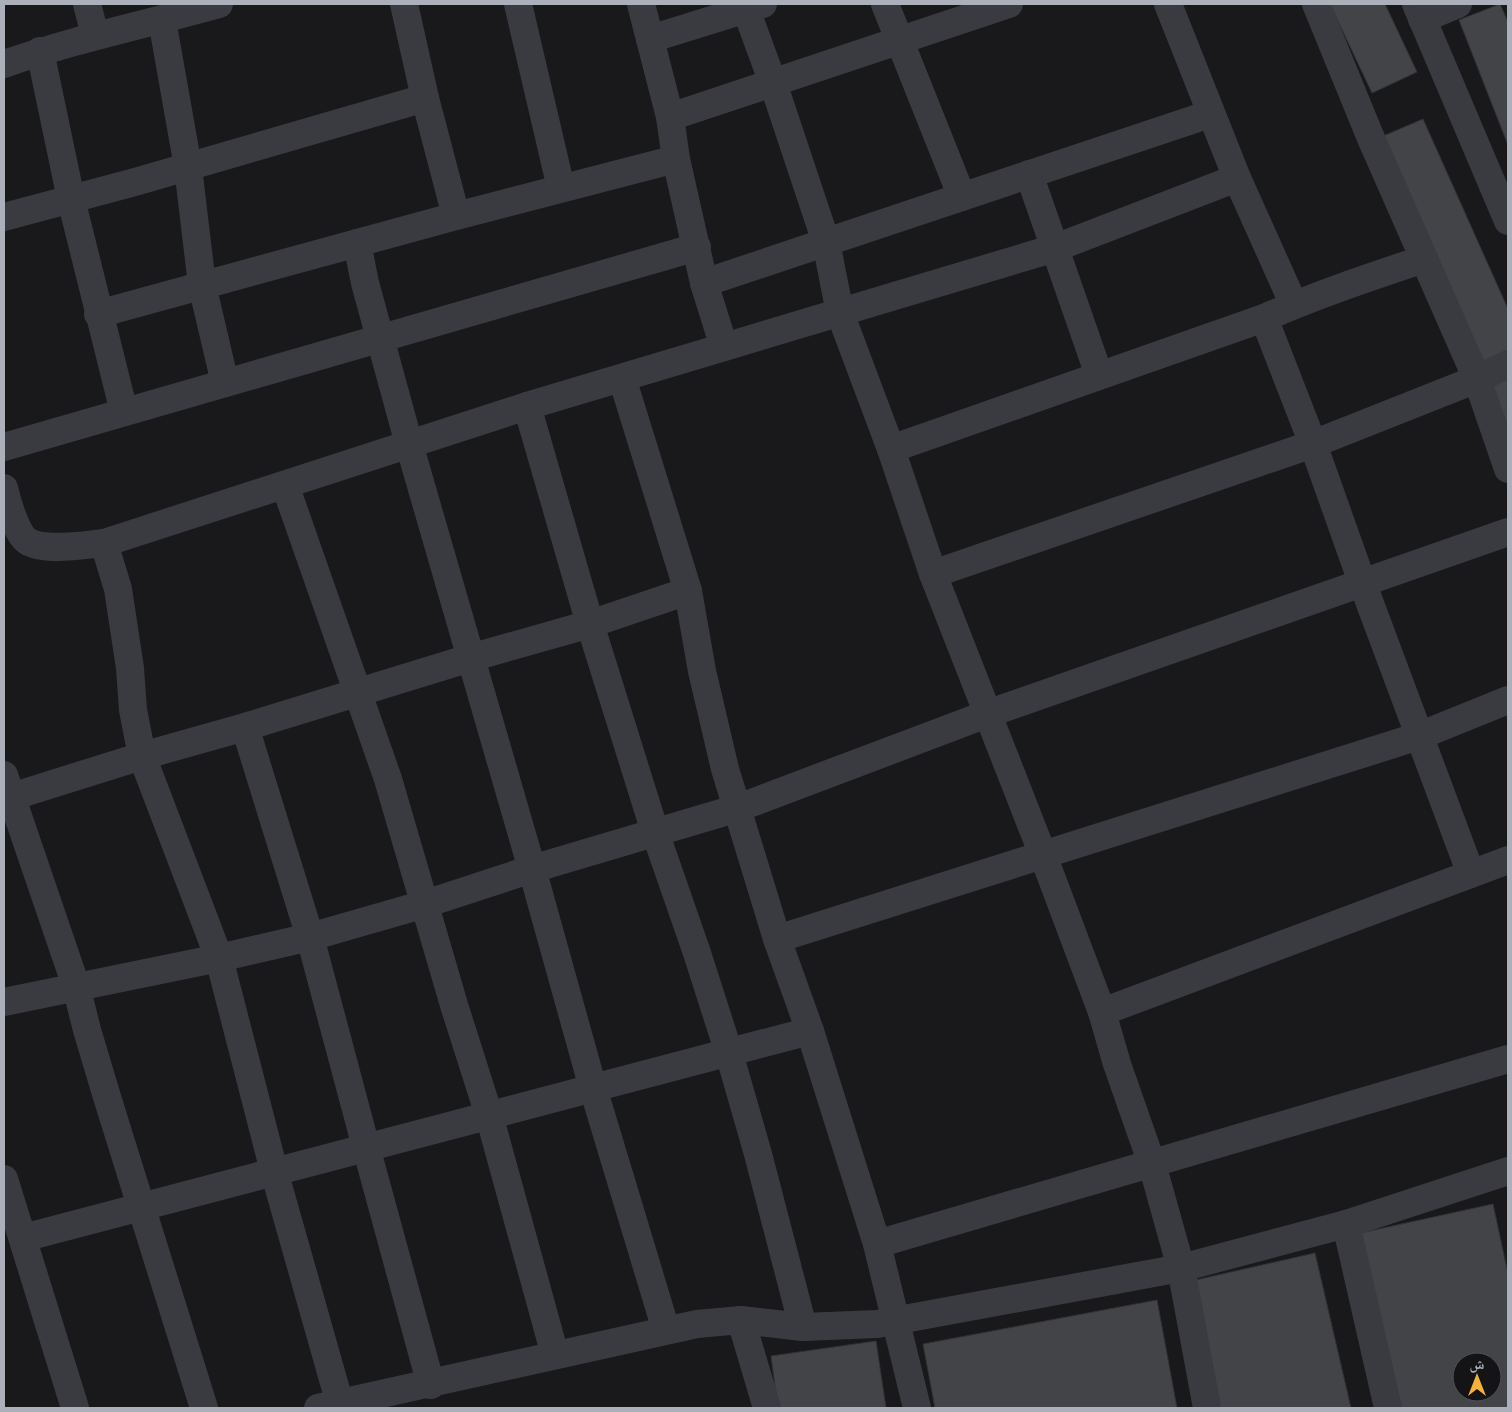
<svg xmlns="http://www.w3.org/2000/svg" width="1512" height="1412" font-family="Raleway,'Noto Naskh Arabic',sans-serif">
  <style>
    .building { fill: #434448; stroke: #333337; fill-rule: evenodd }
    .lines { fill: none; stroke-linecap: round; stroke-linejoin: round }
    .minor { stroke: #3a3b40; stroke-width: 28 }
  </style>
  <rect width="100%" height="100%" fill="#19191b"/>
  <g class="building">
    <polygon points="1330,4 1385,4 1417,72 1372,93"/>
    <polygon points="1500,4 1508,22 1508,145 1459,20"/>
    <polygon points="1423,119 1508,309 1508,357 1484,367 1381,137"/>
    <polygon points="1508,378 1508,438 1488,386"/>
    <path d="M1493 1204 1508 1274V1408H1395L1356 1234ZM1462 1362H1492V1392H1462Z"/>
    <polygon points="1315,1253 1351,1408 1216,1408 1187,1282"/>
    <polygon points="1157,1300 1177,1408 935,1408 923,1344"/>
    <polygon points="876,1341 886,1408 778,1408 771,1356"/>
  </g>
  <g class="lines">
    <g class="minor">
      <polyline points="87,4 95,35"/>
      <polyline points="404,4 425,98 456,216"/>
      <polyline points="518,4 561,188"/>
      <polyline points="641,4 670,117 676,159 704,283 724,347"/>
      <polyline points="744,4 773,83 826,242 840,313 891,449 933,574 1043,855 1102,1012 1117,1064 1152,1164 1181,1268 1207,1408"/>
      <polyline points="885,4 962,197"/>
      <polyline points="1168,4 1237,178 1294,305"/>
      <polyline points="1316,4 1370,136 1477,379 1508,469"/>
      <polyline points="1416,4 1508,221"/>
      <polyline points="1422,19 1458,4"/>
      <polyline points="162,20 188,167 202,285 225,383"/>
      <polyline points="650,39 763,4"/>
      <polyline points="40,51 71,199 124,412"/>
      <path d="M4 64C75 39 147 24 219 4"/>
      <polyline points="670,117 1009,4"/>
      <polyline points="1029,174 1099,375"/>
      <polyline points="4,217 135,182 425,98"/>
      <polyline points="357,243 365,283 409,444 532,869 593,1088 666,1330"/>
      <polyline points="704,283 1210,114"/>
      <polyline points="98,314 456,216 676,159"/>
      <polyline points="1264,318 1313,444 1362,582 1471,874"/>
      <polyline points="622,378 688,591 702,671 725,769 777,939 810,1031 877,1244 917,1408"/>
      <polyline points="527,406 590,624 655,832 697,953 729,1053 758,1154 803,1327"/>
      <polyline points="4,447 697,247"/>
      <path d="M891 449 1264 318C1316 295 1370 277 1424 259"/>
      <polyline points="285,485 388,779 454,1005 489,1115 555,1355"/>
      <path d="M4 488C7 501 16 533 27 541 44 552 84 545 104 543L527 406 1055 248 1237 178"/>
      <polyline points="104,543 118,589 130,668 133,710 142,756 219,958 274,1171 340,1404"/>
      <polyline points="933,574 1313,444 1477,379 1508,364"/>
      <polyline points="245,727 310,937 366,1147 431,1385"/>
      <polyline points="4,775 76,986 87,1030 107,1097 204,1408"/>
      <polyline points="11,797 142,756 245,727 470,658 590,624 688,591"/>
      <polyline points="777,939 1419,736 1508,700"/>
      <polyline points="4,1002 219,958 310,937 425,904 532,869 738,808 987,714 1508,532"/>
      <polyline points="1102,1012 1508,860"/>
      <polyline points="4,1179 75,1408"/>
      <polyline points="1346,1224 1388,1408"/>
      <polyline points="23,1238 810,1031"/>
      <polyline points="877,1244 1508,1059"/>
      <polyline points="741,1320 767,1408"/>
      <polyline points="318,1408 697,1324 741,1320 803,1327 877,1324 1181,1268 1346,1224 1508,1171"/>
    </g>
  </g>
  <rect width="1512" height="1412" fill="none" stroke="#acb0bb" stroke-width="10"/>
  <g transform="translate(1477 1377)"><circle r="24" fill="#141416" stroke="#515258"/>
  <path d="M0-4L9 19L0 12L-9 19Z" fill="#f3b23a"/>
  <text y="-8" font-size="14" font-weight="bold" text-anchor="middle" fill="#acb0bb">ش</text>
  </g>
</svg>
